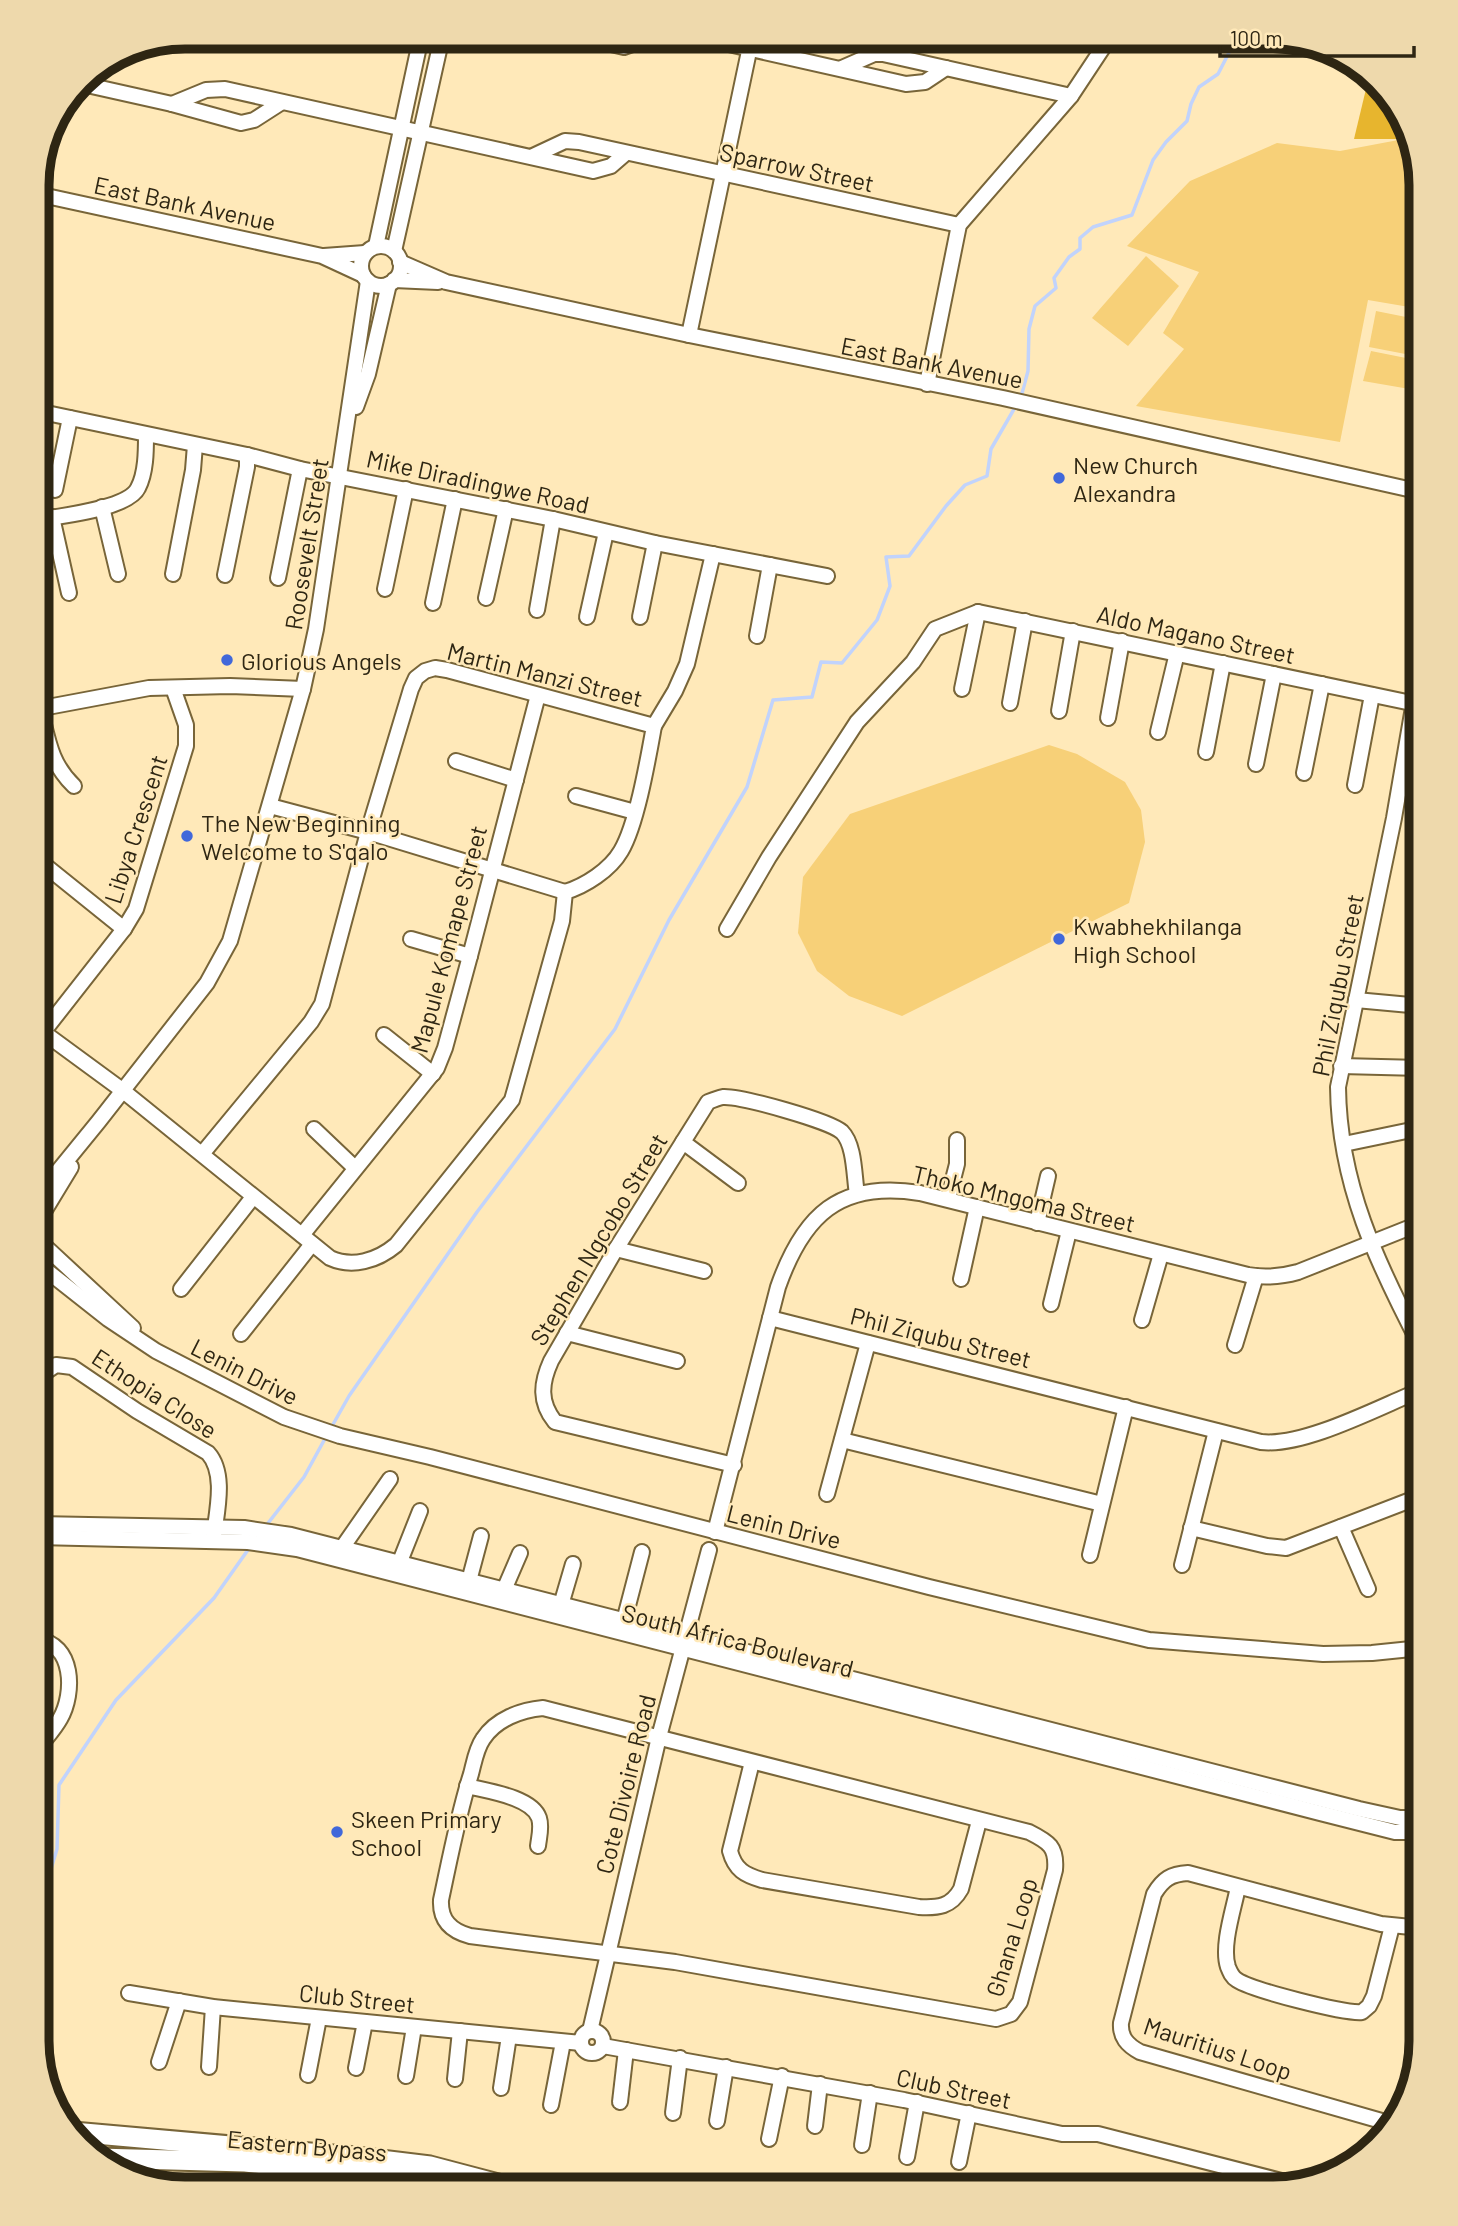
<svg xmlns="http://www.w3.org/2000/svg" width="1458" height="2226" font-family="Barlow,sans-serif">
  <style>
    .green { fill: #f7d078 }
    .forest { fill: #e7b52e }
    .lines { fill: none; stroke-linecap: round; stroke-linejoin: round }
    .stream { stroke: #c1d3fc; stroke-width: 3.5 }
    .minor-casing { stroke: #786539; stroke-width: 18 }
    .highway-casing { stroke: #786539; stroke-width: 23 }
    .minor { stroke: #fff; stroke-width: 14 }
    .highway { stroke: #fff; stroke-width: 19 }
    .poi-dot { fill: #4168da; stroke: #ffe9b9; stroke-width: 2.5 }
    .labels { text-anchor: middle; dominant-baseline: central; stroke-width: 5; stroke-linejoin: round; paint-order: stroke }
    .street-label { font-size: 24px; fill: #2e2613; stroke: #ffe9b9 }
    .poi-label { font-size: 24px; fill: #2e2613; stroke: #ffe9b9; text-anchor: start }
    .rim { fill: none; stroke: #2e2613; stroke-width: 9 }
  </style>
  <rect width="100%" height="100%" fill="#ffe9b9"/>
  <g class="green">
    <polygon points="1409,138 1421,185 1421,309 1368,300 1340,442 1136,406 1184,349 1163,333 1199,272 1127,246 1190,181 1277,143 1340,151"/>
    <polygon points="1146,256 1179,286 1128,346 1092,318"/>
    <polygon points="1376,311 1421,320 1421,357 1369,347"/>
    <polygon points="1371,351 1421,361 1421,391 1363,381"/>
    <polygon points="1049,745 1077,754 1125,782 1141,810 1145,842 1129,903 902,1016 849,996 817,971 798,933 803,877 850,814"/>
  </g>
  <polygon class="forest" points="1376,86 1402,111 1409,139 1354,139 1366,89"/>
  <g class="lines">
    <g class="stream">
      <polyline points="1021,397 1028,371 1029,329 1035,306 1056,288 1054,278 1069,257 1080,249 1080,238 1093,227 1132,215 1153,160 1166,142 1187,121 1191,104 1199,87 1218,74 1237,37"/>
      <polyline points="331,1428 349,1396 477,1212 615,1029 669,920 747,787 773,700 812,697 821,662 842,663 877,620 890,586 886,557 909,556 946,506 965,485 987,476 991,449 1017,404"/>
      <polyline points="265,1527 304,1477 327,1435"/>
      <polyline points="37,1887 51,1869 57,1849 59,1785 116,1700 214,1598 250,1547"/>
    </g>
    <g class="minor-casing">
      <g id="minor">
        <polyline points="581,37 624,47 652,37"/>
        <polyline points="698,37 906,84 925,82 946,68"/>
        <polyline points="842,68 874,54 883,54 1071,96"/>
        <polyline points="78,83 172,104 241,123 254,120 282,102"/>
        <polyline points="172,104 206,90 225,89 593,171 611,166 626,153"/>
        <polyline points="533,156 565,141 579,142 959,225"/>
        <polyline points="37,194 322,256 363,275"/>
        <polyline points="376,246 421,37"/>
        <circle cx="381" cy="266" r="20"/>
        <polyline points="394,251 442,37"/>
        <polyline points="324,256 365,253"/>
        <polyline points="400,262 446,282 689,335 1003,398 1408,489 1421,495"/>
        <polyline points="394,280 438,282"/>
        <polyline points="689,335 752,37"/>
        <polyline points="927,384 959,225 1071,96 1110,37"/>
        <polyline points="356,407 368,374 389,284"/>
        <polyline points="37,411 247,455 300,469 553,519 655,543 827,576"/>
        <polyline points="55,490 70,418"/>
        <polyline points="102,507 118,574"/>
        <polyline points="52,517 69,593"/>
        <path d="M37 520C59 516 128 509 138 488 146 473 146 451 146 435"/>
        <polyline points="173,574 193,470 195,445"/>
        <polyline points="225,575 247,467 247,455"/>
        <polyline points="278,578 300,469"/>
        <polyline points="385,589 406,489"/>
        <polyline points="486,598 506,509"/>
        <polyline points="433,603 455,499"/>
        <polyline points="537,610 553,519"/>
        <polyline points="587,617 606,532"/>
        <polyline points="640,617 655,543"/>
        <polyline points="757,636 770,565"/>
        <polyline points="962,689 978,612"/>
        <polyline points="1010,703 1025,621"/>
        <path d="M40 708C48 739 50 763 74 786"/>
        <polyline points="37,709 149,688 230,686 303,689"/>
        <polyline points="1059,711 1073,631"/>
        <polyline points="1108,718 1122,641"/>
        <polyline points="654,726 675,691 687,664 713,554"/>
        <polyline points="1158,732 1177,653"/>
        <polyline points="1206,752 1223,663"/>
        <polyline points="456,761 516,780"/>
        <polyline points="1256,764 1274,674"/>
        <polyline points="1304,773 1322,684"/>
        <polyline points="1355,785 1372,695"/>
        <polyline points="576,796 635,812"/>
        <polyline points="270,806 368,832 565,892"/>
        <polyline points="37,859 124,929"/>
        <polyline points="727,929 769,857 857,722 913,662 935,629 978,612 1421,705"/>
        <polyline points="411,939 470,956"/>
        <polyline points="1356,1000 1421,1006"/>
        <path d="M43 1032 122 1090 330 1258C352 1268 377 1261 396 1245L512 1100 562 921 565 892C585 886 610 870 621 851 637 824 648 759 654 726L447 670 435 668 425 671 416 678 411 689 368 832 322 1004 311 1022 202 1154"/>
        <polyline points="384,1035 433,1074"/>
        <polyline points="37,1040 124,929 136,909 186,746 186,725 173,688"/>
        <polyline points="1341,1066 1421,1068"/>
        <polyline points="314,1129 355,1168"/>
        <polyline points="683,1142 738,1183"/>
        <polyline points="1344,1144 1421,1128"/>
        <polyline points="37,1197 99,1121 207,983 230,941 303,689 316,629 368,281"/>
        <polyline points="948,1199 957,1164 957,1140"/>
        <polyline points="37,1223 71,1167"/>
        <polyline points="1037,1223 1048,1176"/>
        <polyline points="302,1235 437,1068 445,1048 470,956 538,695"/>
        <polyline points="37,1239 133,1328"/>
        <polyline points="616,1249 704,1271"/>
        <polyline points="37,1263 108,1319 156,1351 284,1417 340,1436 430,1457 929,1587 1149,1640 1323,1654 1372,1653 1421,1648"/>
        <polyline points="961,1279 977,1207"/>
        <polyline points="181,1289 253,1197"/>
        <polyline points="1051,1304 1069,1231"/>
        <path d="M770 1318 1261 1442C1304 1447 1379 1407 1421 1390"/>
        <polyline points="1142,1320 1161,1254"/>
        <polyline points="567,1333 677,1361"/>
        <polyline points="241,1334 312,1244"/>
        <polyline points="1235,1345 1256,1276"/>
        <path d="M1421 1347C1377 1263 1339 1184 1338 1087L1394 818 1421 661"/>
        <path d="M37 1382 44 1373 56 1365 72 1367 137 1411 208 1453C226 1473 217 1510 214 1535"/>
        <polyline points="842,1440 1102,1504"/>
        <path d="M734 1465 555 1422C539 1402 541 1383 551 1361L616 1249 708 1102C713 1100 718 1098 723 1097 741 1096 830 1121 842 1132 855 1145 854 1177 857 1194"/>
        <polyline points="827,1494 868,1343"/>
        <polyline points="37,1524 244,1528 291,1535 1359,1809 1400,1818 1421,1818"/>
        <polyline points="1341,1527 1368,1589"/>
        <polyline points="1191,1528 1267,1546 1286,1548 1421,1496"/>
        <path d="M715 1532 778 1287C803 1216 839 1180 920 1193L1248 1275C1265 1278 1280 1277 1298 1272L1421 1223"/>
        <polyline points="37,1537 248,1542 297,1549 1320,1813 1395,1832 1421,1832"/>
        <polyline points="342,1548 390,1479"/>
        <polyline points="1090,1555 1126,1407"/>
        <polyline points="399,1564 420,1511"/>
        <polyline points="1182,1565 1216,1431"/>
        <polyline points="469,1581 481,1536"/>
        <polyline points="504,1590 520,1553"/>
        <polyline points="561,1605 573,1564"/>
        <polyline points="624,1621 642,1552"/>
        <path d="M543 1708 1029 1832C1049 1842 1057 1847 1055 1870L1020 2002 1011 2014 996 2019 675 1962 470 1936C451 1931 440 1920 441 1900 450 1858 458 1815 471 1774 474 1763 476 1749 483 1739 496 1719 521 1710 543 1708Z"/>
        <path d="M37 1750C44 1740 54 1730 60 1719 75 1693 74 1643 37 1640"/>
        <path d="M752 1762 730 1851C735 1870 745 1875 762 1880L919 1907C938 1908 951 1907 961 1889L979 1821"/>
        <path d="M467 1786C487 1791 532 1797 539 1818 542 1827 539 1837 538 1846"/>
        <path d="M1238 1887C1234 1908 1221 1946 1228 1967 1230 1972 1232 1977 1237 1980 1252 1990 1345 2014 1362 2012L1369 2006 1374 1996 1392 1926"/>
        <polyline points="129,1993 213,2007 581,2043"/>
        <circle cx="592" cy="2042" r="11"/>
        <polyline points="590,2031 659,1737 709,1550"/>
        <polyline points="603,2046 904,2100 1062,2134 1098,2134 1293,2184"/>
        <polyline points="159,2062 179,2001"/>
        <polyline points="209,2067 213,2007"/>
        <polyline points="356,2068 365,2022"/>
        <polyline points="308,2075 319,2018"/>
        <polyline points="406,2076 414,2027"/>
        <polyline points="455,2079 460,2031"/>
        <polyline points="501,2088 509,2036"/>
        <polyline points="620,2102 626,2050"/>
        <polyline points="551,2105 563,2042"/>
        <polyline points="673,2113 680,2058"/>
        <polyline points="717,2121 726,2067"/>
        <path d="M1392 2124 1140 2052C1127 2045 1120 2037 1121 2023L1154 1894C1163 1879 1171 1874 1188 1873L1381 1924 1421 1928"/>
        <polyline points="815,2126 820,2084"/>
        <polyline points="769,2139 782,2076"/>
        <polyline points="862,2145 870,2093"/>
        <polyline points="907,2157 917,2102"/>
        <polyline points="959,2162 969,2113"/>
      </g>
    </g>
    <g class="highway-casing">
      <g id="highway">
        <polyline points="73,2132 356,2157 430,2166 517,2189"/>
        <polyline points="97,2158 245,2162 462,2184"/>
      </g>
    </g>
    <use href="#minor" class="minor"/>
    <use href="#highway" class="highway"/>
  </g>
  <g class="poi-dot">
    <circle cx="1059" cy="478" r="7"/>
    <circle cx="227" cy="660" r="7"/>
    <circle cx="187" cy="836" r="7"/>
    <circle cx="1059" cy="939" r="7"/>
    <circle cx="337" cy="1832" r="7"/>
  </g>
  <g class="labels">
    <g class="street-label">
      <text transform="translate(797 167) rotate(12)">Sparrow Street</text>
      <text transform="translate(185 203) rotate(12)">East Bank Avenue</text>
      <text transform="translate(932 362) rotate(11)">East Bank Avenue</text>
      <text transform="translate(478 481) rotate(12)">Mike Diradingwe Road</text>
      <text transform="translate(306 544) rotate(-81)">Roosevelt Street</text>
      <text transform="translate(1196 634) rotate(12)">Aldo Magano Street</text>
      <text transform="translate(545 674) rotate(14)">Martin Manzi Street</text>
      <text transform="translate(135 829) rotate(-72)">Libya Crescent</text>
      <text transform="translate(448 939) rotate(-75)">Mapule Komape Street</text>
      <text transform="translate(1337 985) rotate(-79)">Phil Ziqubu Street</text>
      <text transform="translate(1024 1198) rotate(13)">Thoko Mngoma Street</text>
      <text transform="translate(598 1239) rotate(-59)">Stephen Ngcobo Street</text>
      <text transform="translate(941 1337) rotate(14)">Phil Ziqubu Street</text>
      <text transform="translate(245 1371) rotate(27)">Lenin Drive</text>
      <text transform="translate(155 1393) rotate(33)">Ethopia Close</text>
      <text transform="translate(784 1526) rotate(14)">Lenin Drive</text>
      <text transform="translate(738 1640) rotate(14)">South Africa Boulevard</text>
      <text transform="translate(625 1784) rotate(-76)">Cote Divoire Road</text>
      <text transform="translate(1011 1937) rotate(-73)">Ghana Loop</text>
      <text transform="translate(357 1998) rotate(6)">Club Street</text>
      <text transform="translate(1218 2048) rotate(18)">Mauritius Loop</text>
      <text transform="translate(954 2088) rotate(12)">Club Street</text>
      <text transform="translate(307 2145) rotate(5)">Eastern Bypass</text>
    </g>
    <g class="poi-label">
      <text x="1073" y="464">New Church<tspan x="1073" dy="28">Alexandra</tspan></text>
      <text x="241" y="660">Glorious Angels</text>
      <text x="201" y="822">The New Beginning<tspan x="201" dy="28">Welcome to S'qalo</tspan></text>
      <text x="1073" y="925">Kwabhekhilanga<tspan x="1073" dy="28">High School</tspan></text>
      <text x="351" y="1818">Skeen Primary<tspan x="351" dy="28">School</tspan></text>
    </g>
  </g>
  <path d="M0 0H1458V2226H0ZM185 49H1273A136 136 0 0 1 1409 185V2041A136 136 0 0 1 1273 2177H185A136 136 0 0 1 49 2041V185A136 136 0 0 1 185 49Z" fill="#eed9ac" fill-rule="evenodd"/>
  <path class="rim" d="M185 49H1273A136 136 0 0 1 1409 185V2041A136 136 0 0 1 1273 2177H185A136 136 0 0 1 49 2041V185A136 136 0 0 1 185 49Z"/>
  <path d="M1220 46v10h194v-10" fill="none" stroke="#2e2613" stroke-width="3.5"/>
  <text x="1230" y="46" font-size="21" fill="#2e2613" stroke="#ffe9b9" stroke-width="5" paint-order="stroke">100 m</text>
</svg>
